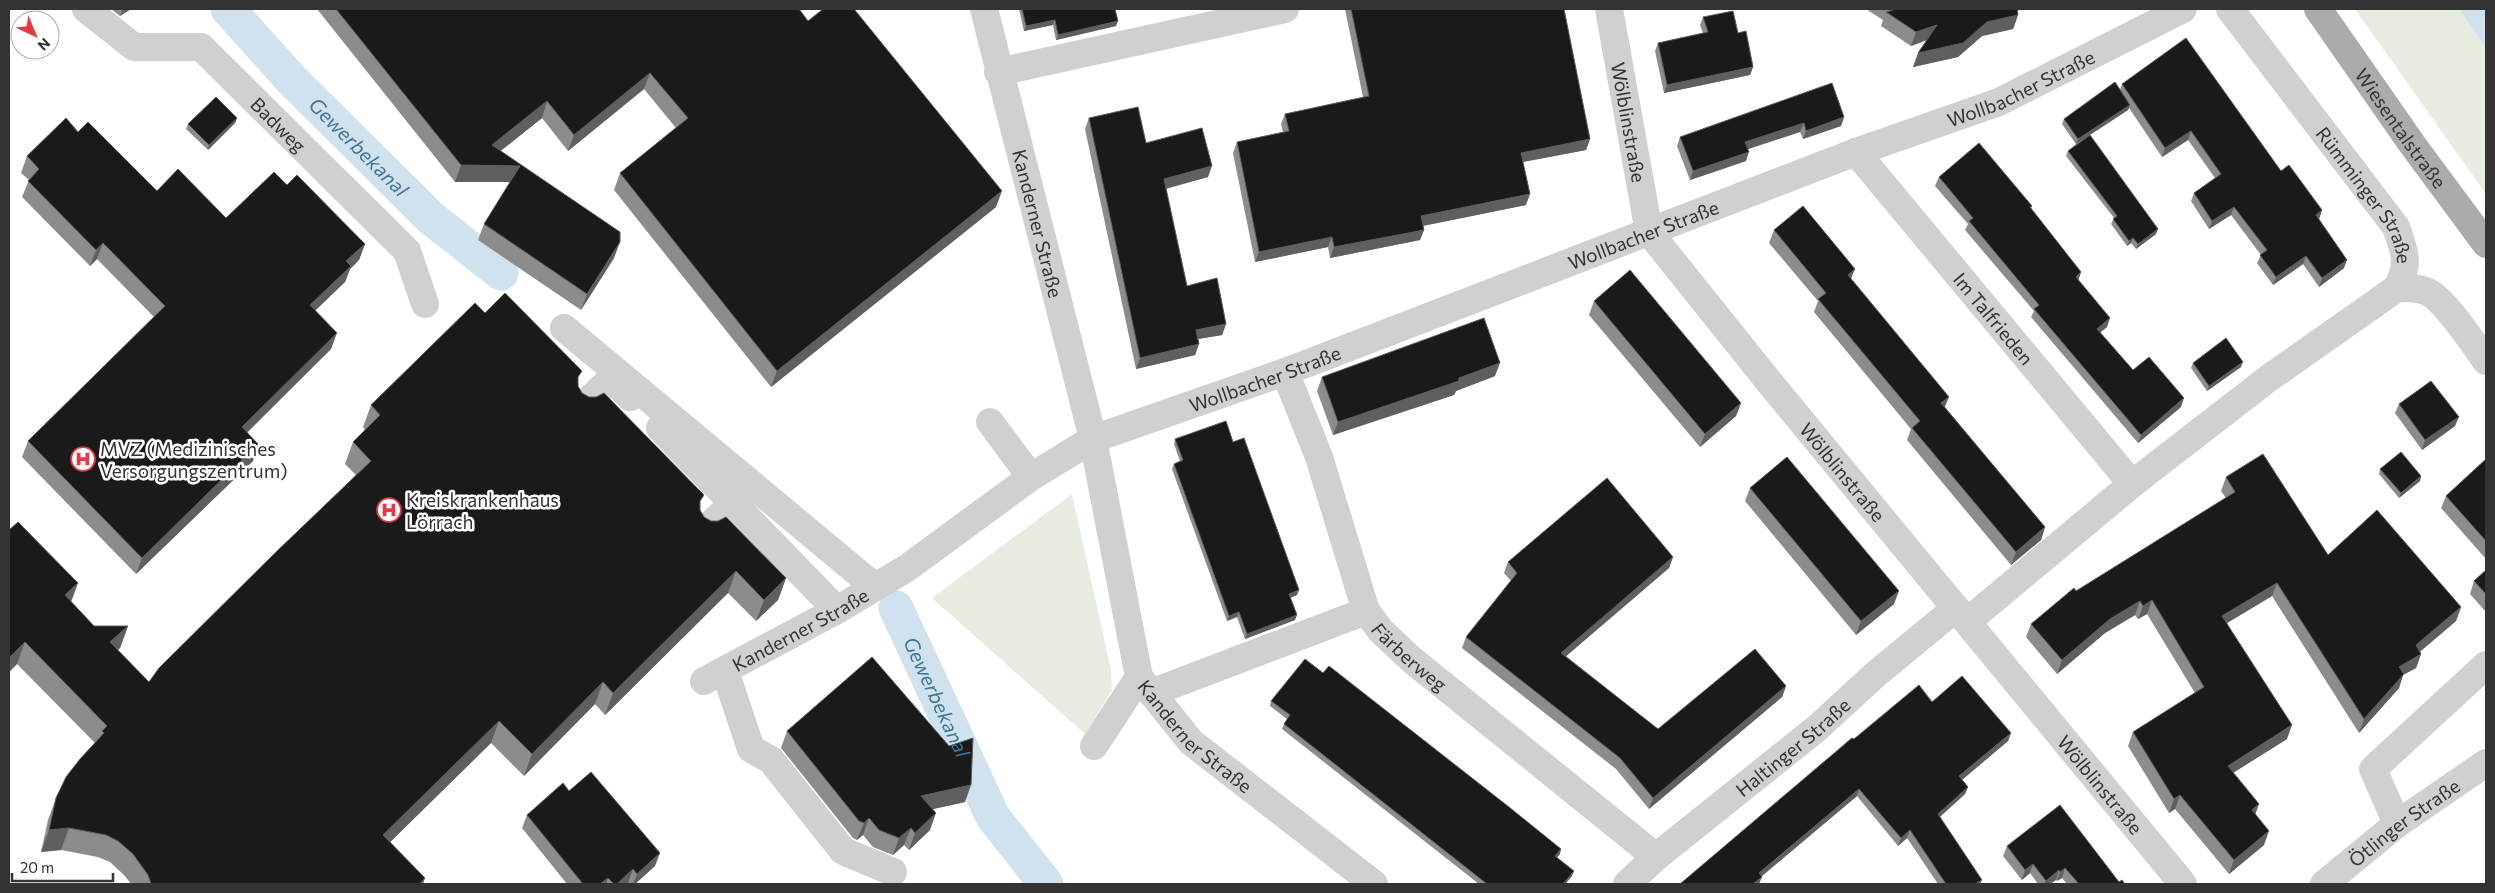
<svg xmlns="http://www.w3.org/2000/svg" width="2495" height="893" font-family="Commissioner,sans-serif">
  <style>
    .green { fill: #e6ecdf }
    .water { fill: #cfe2ee }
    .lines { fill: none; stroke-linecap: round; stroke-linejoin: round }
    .canal { stroke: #cfe2ee; stroke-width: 35 }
    .minor { stroke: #d0d0d0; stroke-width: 28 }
    .major { stroke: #ababab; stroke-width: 28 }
    .wall { fill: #8c8c8c }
    .shaded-wall { fill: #5f5f5f }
    .building { fill: #1a1a1a; stroke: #5f5f5f }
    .labels { text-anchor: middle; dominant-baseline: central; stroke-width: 5; stroke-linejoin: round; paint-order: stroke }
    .street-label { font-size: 19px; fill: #333; stroke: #fff }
    .poi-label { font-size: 19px; fill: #333; stroke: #fff; text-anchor: start }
    .water-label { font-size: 20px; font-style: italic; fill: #3f7597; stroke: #fff }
  </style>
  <rect width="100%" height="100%" fill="#fff"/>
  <g class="green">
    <polygon points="2355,9 2459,9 2486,48 2486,194"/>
    <polygon points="1072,494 1111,670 1112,690 1085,734 932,598"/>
  </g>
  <polygon class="water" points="2459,9 2486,9 2486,48"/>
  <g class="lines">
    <g class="canal">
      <path id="s1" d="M228 9 291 79 431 218 501 273"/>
      <path id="s2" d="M896 608 993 817 1046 884"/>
    </g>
    <g class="minor">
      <path id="s3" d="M86 9 134 47H201L407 251 425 304"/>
      <path id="s4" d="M984 9 1093 439 1139 677 1191 742 1374 884"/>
      <path id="s5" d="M1609 9 1649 232 1770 383 2183 884"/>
      <path id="s6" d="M2230 9 2396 227C2405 253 2410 263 2397 288 2407 288 2418 287 2428 292 2446 301 2473 343 2486 361"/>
      <polyline points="998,72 1285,9"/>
      <path id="s7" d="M1856 152 2132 484"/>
      <polyline points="564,328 875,587"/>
      <path id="s8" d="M1285 372 1319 457 1366 611 1381 631 1412 660 1656 857"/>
      <polyline points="585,404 612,378 630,397"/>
      <polyline points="990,422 1031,477"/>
      <polyline points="660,428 837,610"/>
      <polyline points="707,528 733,503"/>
      <polyline points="1968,621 2132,484 2269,378 2397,288"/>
      <polyline points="725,671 751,749 771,760 843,851 893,872"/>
      <path id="s9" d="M704 681 837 610 907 568 1031 477 1093 439 1285 372 1856 152 1999 102 2183 9"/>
      <polyline points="1151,693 1366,611"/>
      <polyline points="1094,746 1139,677"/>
      <polyline points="2397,824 2373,769 2486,665"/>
      <path id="s10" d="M1627 884 1656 857 1816 729 1876 674 1956 608"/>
      <path id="s11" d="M2324 884 2397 824 2486 763"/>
    </g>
    <path class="major" id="s12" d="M2318 9 2412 144 2486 244"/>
  </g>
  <g class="wall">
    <polygon points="111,9 131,9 120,16"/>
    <polygon points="317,9 799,9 808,21 996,207 771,387 614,190 620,173 676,128 644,89 568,151 542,118 500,151 614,258 581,310 478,240 484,224 510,182 455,182"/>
    <polygon points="1019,9 1115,9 1116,26 1056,40 1053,25 1024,31"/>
    <polygon points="1345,9 1564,9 1590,139 1586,150 1523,162 1526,205 1423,226 1424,230 1420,240 1330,258 1328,247 1255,262 1233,153 1237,142 1283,132 1281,124 1285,114 1363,97"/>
    <polygon points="1866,9 2019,9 2017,12 2018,15 2013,29 1982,36 1958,57 1913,67 1927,40 1911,46 1881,26 1883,20"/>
    <polygon points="1703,17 1738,33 1753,67 1750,75 1664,93 1655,51 1658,43 1703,33 1700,25"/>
    <polygon points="2122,84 2281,171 2322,210 2319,219 2344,268 2319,287 2303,264 2273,285 2257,263 2261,255 2231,215 2209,229 2191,201 2194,193 2215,178 2188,140 2162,157 2129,108 2128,110 2090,135 2156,234 2136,249 2131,243 2127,246 2111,224 2114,218 2066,156 2068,151 2076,144 2062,124 2064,119 2120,90"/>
    <polygon points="1844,117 1841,126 1803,139 1800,132 1748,149 1746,161 1690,180 1677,146 1680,137"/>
    <polygon points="237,118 235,123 208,150 186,129 188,124"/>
    <polygon points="1089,118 1146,143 1208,177 1166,189 1187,286 1226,324 1222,335 1198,339 1199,344 1195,355 1136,369 1085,129"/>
    <polygon points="78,132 157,191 226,218 287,185 365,244 359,260 350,269 345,282 315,311 331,349 247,433 253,461 136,574 22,457 28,441 154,317 97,259 90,266 22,197 29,180 21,173 27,156"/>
    <polygon points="1939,177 2032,206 2031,209 2081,272 2078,280 2107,327 2100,332 2133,370 2181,407 2138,443 2031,317 2034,311 1965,230 1968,224 1935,186"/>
    <polygon points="1774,230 1851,279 1945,407 2045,527 2041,540 2011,565 1907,440 1911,429 1814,312 1818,301 1769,243"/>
    <polygon points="1594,301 1741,403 1736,416 1700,447 1589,315"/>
    <polygon points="485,313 578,383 578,386 582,393 700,507 700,510 704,517 786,578 778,600 756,621 728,593 605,715 595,704 524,776 491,743 390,842 423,884 131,884 125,876 110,862 98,857 61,850 41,852 48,820 56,798 95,743 17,664 9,672 9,530 71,602 94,626 128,626 120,648 117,650 149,682 356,475 345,464 353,442 365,430 363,427 371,405"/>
    <polygon points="2193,363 2241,367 2207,391 2191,368"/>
    <polygon points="1495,376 1456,391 1454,395 1333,435 1317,391 1322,377"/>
    <polygon points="2399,404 2455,426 2422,450 2395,413"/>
    <polygon points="1175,439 1233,442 1297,595 1290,598 1295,620 1245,639 1237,617 1227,621 1172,469 1174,464 1180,461 1174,444"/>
    <polygon points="2486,459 2486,559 2441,508 2446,496"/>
    <polygon points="2380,469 2421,476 2420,481 2399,498 2379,474"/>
    <polygon points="2226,477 2328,555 2461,607 2456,621 2420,652 2421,654 2416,668 2403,675 2399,688 2359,733 2272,596 2227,623 2287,739 2233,773 2255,814 2264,845 2229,874 2175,809 2169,813 2128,746 2133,732 2195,693 2147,614 2138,619 2135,615 2105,633 2057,674 2026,637 2031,624 2076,591 2226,498 2221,491"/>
    <polygon points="1750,488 1894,604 1856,635 1745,501"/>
    <polygon points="1673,557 1669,568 1566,656 1658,729 1786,686 1782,697 1649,809 1616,769 1462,648 1466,637 1511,581 1504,573 1508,562"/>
    <polygon points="2486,570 2486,612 2470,594 2474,581"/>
    <polygon points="1323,673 1560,854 1557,857 1572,876 1565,884 1479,884 1282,729 1284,724 1287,719 1270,706 1271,701"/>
    <polygon points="1932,702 2011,733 2008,741 1962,780 1968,787 1965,794 1940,817 1980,884 1938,884 1907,838 1898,846 1857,796 1762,876 1680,884 1854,739"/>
    <polygon points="787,731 965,802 933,809 930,830 909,850 904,845 893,855 873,847 863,835 857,840 853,838 781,748"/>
    <polygon points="569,791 655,866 635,884 629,884 628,883 627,884 567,884 522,828 527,815"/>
    <polygon points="2007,846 2119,882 2125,884 2067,884 2062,878 2057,881 2056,880 2050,884 2038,884 2030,873 2022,880 2003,856"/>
  </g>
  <g class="shaded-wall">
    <polygon points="123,9 131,9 120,16"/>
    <polygon points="2016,9 2019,9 2015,16 2018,15 2013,29 1982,36 1958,57 1913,67 1918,53"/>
    <polygon points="1055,20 1053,25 1024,31 1026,26"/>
    <polygon points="1118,21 1116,26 1056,40 1058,35"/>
    <polygon points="1937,25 1932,38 1911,46 1916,32"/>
    <polygon points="1753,67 1750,75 1664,93 1667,85"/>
    <polygon points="650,73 644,89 568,151 574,135"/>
    <polygon points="547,101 542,118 487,162 492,145"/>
    <polygon points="2130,105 2128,110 2076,144 2078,139"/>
    <polygon points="1844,117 1841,126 1803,139 1806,131"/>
    <polygon points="237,118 235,123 208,150 209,145"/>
    <polygon points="1804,123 1800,132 1742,151 1745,142"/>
    <polygon points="2191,131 2188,140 2162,157 2165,148"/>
    <polygon points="1590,139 1586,150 1517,163 1521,153"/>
    <polygon points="1749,152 1746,161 1690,180 1693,171"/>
    <polygon points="461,165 520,166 514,182 455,182"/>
    <polygon points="1212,166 1208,177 1160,190 1164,179"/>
    <polygon points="1002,191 996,207 771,387 777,371"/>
    <polygon points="1530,194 1526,205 1417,227 1421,216"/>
    <polygon points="2234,207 2231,215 2209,229 2212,221"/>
    <polygon points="2322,210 2319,219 2313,223 2316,215"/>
    <polygon points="2158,229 2156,234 2136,249 2138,244"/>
    <polygon points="1424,230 1420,240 1330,258 1334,247"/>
    <polygon points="1332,237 1328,247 1255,262 1259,252"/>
    <polygon points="2133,238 2131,243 2127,246 2129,241"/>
    <polygon points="620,242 614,258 581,310 587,294"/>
    <polygon points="103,243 97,259 90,266 96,250"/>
    <polygon points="365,244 359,260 350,269 345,282 304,321 310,305 346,261"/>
    <polygon points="2306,256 2303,264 2273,285 2276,277"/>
    <polygon points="2347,260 2344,268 2319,287 2322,278"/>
    <polygon points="1855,269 1850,281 1848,275"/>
    <polygon points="2081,272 2078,281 2076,277"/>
    <polygon points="2110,318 2107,327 2094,338 2097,329"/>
    <polygon points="1226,324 1222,335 1192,340 1196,330"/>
    <polygon points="337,333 331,349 236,443 242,427"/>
    <polygon points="1199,344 1195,355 1136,369 1140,358"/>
    <polygon points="2243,362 2241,367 2207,391 2209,386"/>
    <polygon points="1500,363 1495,376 1456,391 1454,395 1333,435 1338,422"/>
    <polygon points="1949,397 1944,409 1941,403"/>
    <polygon points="2184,398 2181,407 2138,443 2141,435"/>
    <polygon points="1741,403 1736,416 1700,447 1705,434"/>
    <polygon points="2459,417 2455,426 2422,450 2425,440"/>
    <polygon points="258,444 253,461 136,574 142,558"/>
    <polygon points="2421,476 2420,481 2399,498 2401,493"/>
    <polygon points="2045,527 2041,540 2011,565 2016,552"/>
    <polygon points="1673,557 1669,568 1557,664 1561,653"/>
    <polygon points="736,571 728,593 605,715 613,693"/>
    <polygon points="786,578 778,600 756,621 764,600"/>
    <polygon points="78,583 70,605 65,595"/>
    <polygon points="2277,583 2272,596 2217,629 2222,616"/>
    <polygon points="1299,590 1297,595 1287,599 1289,594"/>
    <polygon points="1899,591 1894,604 1856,635 1861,621"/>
    <polygon points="2152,600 2147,614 2138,619 2143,606"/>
    <polygon points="2140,601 2135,615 2105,633 2057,674 2062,660 2110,619"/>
    <polygon points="2461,607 2456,621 2411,659 2416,645"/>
    <polygon points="1239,612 1237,617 1227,621 1229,616"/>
    <polygon points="1297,615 1295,620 1245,639 1247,634"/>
    <polygon points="128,626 120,648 102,664 110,642"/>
    <polygon points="25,642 17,664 9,672 9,658"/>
    <polygon points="2421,654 2416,668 2403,675 2399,688 2359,733 2364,719 2399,667"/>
    <polygon points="603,682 595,704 524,776 532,754"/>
    <polygon points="1786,686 1782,697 1649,809 1653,798"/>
    <polygon points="499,721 491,743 375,857 383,835"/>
    <polygon points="2292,725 2287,739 2223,779 2228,766"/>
    <polygon points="2011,733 2008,741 1957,784 1959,776"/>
    <polygon points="971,785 965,802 915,813 921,796"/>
    <polygon points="1968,787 1965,794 1935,821 1938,814"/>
    <polygon points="1859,789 1857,796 1756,881 1759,873"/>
    <polygon points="2180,795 2175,809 2169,813 2174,799"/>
    <polygon points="2259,804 2254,818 2252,810"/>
    <polygon points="936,813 930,830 909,850 915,833"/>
    <polygon points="869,818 863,835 857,840 864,823"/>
    <polygon points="69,828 61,850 41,852 49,830"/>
    <polygon points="911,828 904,845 893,855 899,838"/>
    <polygon points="1910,830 1907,838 1898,846 1901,838"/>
    <polygon points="2269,831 2264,845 2229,874 2234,860"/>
    <polygon points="1561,849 1560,854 1554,861 1555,856"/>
    <polygon points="660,853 655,866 635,884 633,884 637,874"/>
    <polygon points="2033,864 2030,873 2022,880 2025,870"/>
    <polygon points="2065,868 2062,878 2057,881 2060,872"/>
    <polygon points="633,869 628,883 627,884 617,884"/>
    <polygon points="2059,870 2056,880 2050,884 2044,884 2046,881"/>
    <polygon points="1574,871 1572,876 1565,884 1563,884"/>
    <polygon points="1762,877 1759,884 1753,884"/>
    <polygon points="425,878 423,884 419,884"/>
    <polygon points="608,878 606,884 600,884"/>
    <polygon points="1982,880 1980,884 1975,884"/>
  </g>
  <g class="building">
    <polygon points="336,9 799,9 808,21 823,9 854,9 1002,191 777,371 620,173 688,118 650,73 574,135 547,101 492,145 620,232 620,242 587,294 484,224 520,166 461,165"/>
    <polygon points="1022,9 1115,9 1118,21 1058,35 1055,20 1026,26"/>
    <polygon points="1351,9 1564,9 1590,139 1521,153 1530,194 1421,216 1424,230 1334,247 1332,237 1259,252 1237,142 1289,131 1285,114 1369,96"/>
    <polygon points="1891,9 2017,9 2018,15 1987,22 1963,43 1918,53 1937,25 1916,32 1886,12 1893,10"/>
    <polygon points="1733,11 1738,33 1746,31 1753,67 1667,85 1658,43 1708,32 1703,17"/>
    <polygon points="2186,38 2281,171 2289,165 2322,210 2316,215 2347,260 2322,278 2306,256 2276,277 2260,255 2267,250 2234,207 2212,221 2194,193 2221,174 2191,131 2165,148 2122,84"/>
    <polygon points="2115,82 2130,105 2078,139 2064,119"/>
    <polygon points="1832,83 1844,117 1806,131 1804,123 1745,142 1749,152 1693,171 1680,137"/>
    <polygon points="216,97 237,118 209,145 188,124"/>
    <polygon points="1138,107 1146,143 1202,128 1212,166 1164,179 1187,286 1217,278 1226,324 1196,330 1199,344 1140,358 1089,118"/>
    <polygon points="66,118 78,132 88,122 157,191 178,169 226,218 274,172 287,185 297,175 365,244 346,261 351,266 310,305 337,333 242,427 258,444 142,558 28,441 165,306 103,243 96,250 28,181 39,169 27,156"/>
    <polygon points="2090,135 2158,229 2138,244 2133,238 2129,241 2113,219 2117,216 2068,151"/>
    <polygon points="1979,143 2032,206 2030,207 2081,272 2076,277 2110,318 2097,329 2133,370 2149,357 2184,398 2141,435 2034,309 2039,305 1969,221 1973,218 1939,177"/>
    <polygon points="1803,206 1855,269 1848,275 1949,397 1941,403 2045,527 2016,552 1912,428 1920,421 1818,299 1826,293 1774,230"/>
    <polygon points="1630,270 1741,403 1705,434 1594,301"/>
    <polygon points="505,293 582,371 578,377 578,386 582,393 589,397 596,397 604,393 704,495 700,501 700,510 704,517 711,521 718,521 726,517 786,578 764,600 736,571 613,693 603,682 532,754 499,721 383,835 425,878 419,884 151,884 148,875 133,854 118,841 106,835 69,828 49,830 56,798 66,777 80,759 104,733 102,731 107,726 25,642 9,658 9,530 18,522 78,583 65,595 94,626 128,626 110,642 149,682 159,668 276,552 371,461 353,442 380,415 371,405 475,303 485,313"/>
    <polygon points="1484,318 1500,363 1459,378 1459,381 1338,422 1322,377"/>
    <polygon points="2226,338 2243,362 2209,386 2193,363"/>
    <polygon points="2431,381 2459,417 2425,440 2399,404"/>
    <polygon points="1226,421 1233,442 1244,438 1299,590 1289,594 1297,615 1247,634 1239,612 1229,616 1174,464 1183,460 1175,439"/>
    <polygon points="2401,452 2421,476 2401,493 2380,469"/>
    <polygon points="2263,454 2328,555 2377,510 2461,607 2416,645 2421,654 2399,667 2404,674 2364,719 2277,583 2222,616 2292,725 2228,766 2259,804 2252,810 2269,831 2234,860 2180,795 2174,799 2133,732 2204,687 2152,600 2143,606 2140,601 2110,619 2062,660 2031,624 2074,588 2076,591 2235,492 2226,477"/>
    <polygon points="1787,457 1899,591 1861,621 1750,488"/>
    <polygon points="2486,459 2486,541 2446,496"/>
    <polygon points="1607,478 1673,557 1561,653 1658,729 1755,649 1786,686 1653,798 1620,758 1466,637 1517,573 1508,562"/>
    <polygon points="2486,570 2486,594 2474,581"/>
    <polygon points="872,657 949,746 973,738 971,785 921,796 936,813 915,833 911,828 899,838 879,830 869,818 864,823 859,821 787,731"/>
    <polygon points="1305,659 1323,673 1329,666 1509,807 1561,849 1555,856 1574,871 1563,884 1487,884 1284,724 1290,715 1271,701"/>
    <polygon points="1962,676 2011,733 1959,776 1968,787 1938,814 1982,880 1975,884 1946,884 1910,830 1901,838 1859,789 1759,873 1762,877 1753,884 1680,884 1852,738 1854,739 1919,685 1932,702"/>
    <polygon points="591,772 660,853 637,874 633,869 617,884 614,884 608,878 600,884 583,884 527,815 563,783 569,791"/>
    <polygon points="2060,805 2119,882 2122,880 2125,884 2079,884 2065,868 2060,872 2059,870 2046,881 2033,864 2025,870 2007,846"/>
  </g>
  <defs>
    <g id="hospital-ring" transform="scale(1.25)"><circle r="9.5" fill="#fff" stroke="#e63946" stroke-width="1.5"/><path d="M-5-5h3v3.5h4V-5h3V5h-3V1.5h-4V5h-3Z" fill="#e63946"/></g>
  </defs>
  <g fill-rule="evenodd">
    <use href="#hospital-ring" x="83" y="459"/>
    <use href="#hospital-ring" x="389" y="510"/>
  </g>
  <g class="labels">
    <g class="street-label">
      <text stroke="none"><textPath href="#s9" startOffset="1451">Wollbacher Straße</textPath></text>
      <text stroke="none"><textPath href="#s5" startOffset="115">Wölblinstraße</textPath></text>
      <text stroke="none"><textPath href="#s3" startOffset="238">Badweg</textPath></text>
      <text stroke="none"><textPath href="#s12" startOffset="145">Wiesentalstraße</textPath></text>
      <text stroke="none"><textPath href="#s6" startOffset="231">Rümminger Straße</textPath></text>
      <text stroke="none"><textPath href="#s4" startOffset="221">Kanderner Straße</textPath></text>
      <text stroke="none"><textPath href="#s9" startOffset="1046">Wollbacher Straße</textPath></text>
      <text stroke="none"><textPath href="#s7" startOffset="216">Im Talfrieden</textPath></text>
      <text stroke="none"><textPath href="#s9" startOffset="641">Wollbacher Straße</textPath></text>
      <text stroke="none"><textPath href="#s5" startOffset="535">Wölblinstraße</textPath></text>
      <text stroke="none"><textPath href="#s9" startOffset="109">Kanderner Straße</textPath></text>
      <text stroke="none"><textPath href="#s8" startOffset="316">Färberweg</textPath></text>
      <text stroke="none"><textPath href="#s4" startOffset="768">Kanderner Straße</textPath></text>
      <text stroke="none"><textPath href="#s10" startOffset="215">Haltinger Straße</textPath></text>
      <text stroke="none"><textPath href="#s5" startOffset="940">Wölblinstraße</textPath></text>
      <text stroke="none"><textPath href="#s11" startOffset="101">Ötlinger Straße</textPath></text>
    </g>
    <g class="poi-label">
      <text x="100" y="448">MVZ (Medizinisches<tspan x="100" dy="22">Versorgungszentrum)</tspan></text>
      <text x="406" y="499">Kreiskrankenhaus<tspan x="406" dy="22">Lörrach</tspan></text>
    </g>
    <g class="water-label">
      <text stroke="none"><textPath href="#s1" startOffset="190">Gewerbekanal</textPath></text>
      <text stroke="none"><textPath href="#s2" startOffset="98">Gewerbekanal</textPath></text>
    </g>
  </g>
  <rect width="2495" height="893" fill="none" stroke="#333333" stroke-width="20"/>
  <g transform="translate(35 35) rotate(136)"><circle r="24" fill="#ffffff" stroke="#adadad"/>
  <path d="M0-4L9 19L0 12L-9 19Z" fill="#e63946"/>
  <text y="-8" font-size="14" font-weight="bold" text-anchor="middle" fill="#333333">N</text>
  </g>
  <path d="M12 873v8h101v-8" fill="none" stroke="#333333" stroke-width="2.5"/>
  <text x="20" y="873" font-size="15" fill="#333333" stroke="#ffffff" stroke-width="4" paint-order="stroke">20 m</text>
</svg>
